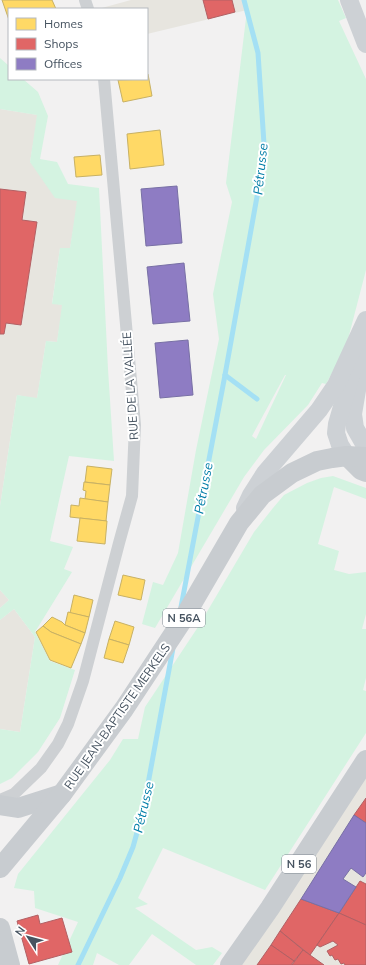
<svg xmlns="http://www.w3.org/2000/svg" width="366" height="965" font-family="Mulish,sans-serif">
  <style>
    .commercial { fill: #e7e5df }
    .green { fill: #d4f3e1; fill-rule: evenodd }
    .homes { fill: #ffd966; stroke: #c8b164 }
    .shops { fill: #e06666; stroke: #b26064 }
    .offices { fill: #8e7cc3; stroke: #7870a5 }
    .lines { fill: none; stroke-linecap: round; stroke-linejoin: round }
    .stream { stroke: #a4e0f4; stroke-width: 5 }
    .street { stroke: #cdd0d3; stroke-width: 12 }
    .secondary { stroke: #cdd1d5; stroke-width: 18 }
    .primary { stroke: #c8ccd0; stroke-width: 20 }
    .labels { text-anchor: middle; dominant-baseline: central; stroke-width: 4; stroke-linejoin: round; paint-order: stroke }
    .shield { fill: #fff; stroke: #7e8790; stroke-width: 1 }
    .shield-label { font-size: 11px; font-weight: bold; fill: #465360 }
    .street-label { font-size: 12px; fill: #465360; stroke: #fff }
    .water-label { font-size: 13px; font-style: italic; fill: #027ea8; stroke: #fff }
  </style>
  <rect width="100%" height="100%" fill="#f2f1f1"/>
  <g class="commercial">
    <polygon points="131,0 244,0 247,10 147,34 147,9 98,9"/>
    <polygon points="0,109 38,115 30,162 78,201 70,249 60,248 52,303 63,305 57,342 46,341 37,399 17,395 0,506"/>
    <polygon points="0,590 9,600 0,608"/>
    <polygon points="14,609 35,637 20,732 0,729 0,620"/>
    <polygon points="366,761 366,965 230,965"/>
  </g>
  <g class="green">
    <path d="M244 0H338L346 18 339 21 366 79V270L346 347 326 384 322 383 308 405 264 450 244 477 155 628 142 624 153 582 163 585 178 553 196 450 219 339 213 294 232 202 226 183 247 10ZM285 375H286L256 439 252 436Z"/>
    <polygon points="0,58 9,66 9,79 23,79 38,92 48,116 40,159 57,162 68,184 99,188 108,369 114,461 69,456 50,541 73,547 64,569 72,572 35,632 50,661 75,670 60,718 38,752 12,778 0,784 0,729 20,732 35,637 14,609 0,620 0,608 9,600 0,590 0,506 17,395 37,398 46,341 57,342 62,305 52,304 60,248 70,248 77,201 55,198 30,162 37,115 0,109"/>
    <polygon points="333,476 366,488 366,499 334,487 318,544 339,551 334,570 349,574 366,572 366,614 362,629 366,629 366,678 363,690 366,691 366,733 265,890 163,848 138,898 148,904 135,908 196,950 212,947 222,953 213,965 196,965 152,934 129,965 119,965 97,953 93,965 58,965 78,922 35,908 34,891 14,888 18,874 110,760 123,739 138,739 145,707 198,627 254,532 273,508 284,495 307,483 321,478"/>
  </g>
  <g class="homes">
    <polygon points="2,0 52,0 56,9 9,9 9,20"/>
    <polygon points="147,74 148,74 152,96 123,102 118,80 147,79"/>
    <polygon points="160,130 164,165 130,169 127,134"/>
    <polygon points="100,155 102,175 76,177 74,157"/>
    <polygon points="87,466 112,469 110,485 85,482"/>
    <polygon points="84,482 110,485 108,502 85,499 86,491 83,490"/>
    <polygon points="80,498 108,502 106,521 70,517 71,505 79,506"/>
    <polygon points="80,518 107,521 105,544 77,541"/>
    <polygon points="123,575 145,580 141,600 118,595"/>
    <polygon points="74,595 93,600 89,617 70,613"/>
    <polygon points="68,612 89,617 85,633 65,625"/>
    <polygon points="52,617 62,622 65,625 85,633 81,644 51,632 43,626"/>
    <polygon points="115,621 134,627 129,645 109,639"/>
    <polygon points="43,626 51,632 81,644 71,668 50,660 36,632"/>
    <polygon points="109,639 129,645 123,663 104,658"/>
  </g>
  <g class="shops">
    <polygon points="203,0 232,0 235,12 208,19"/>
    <polygon points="0,189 26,192 22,220 37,222 21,325 6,323 4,334 0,334"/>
    <polygon points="366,798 366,823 354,815"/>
    <polygon points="360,881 366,884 366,925 339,913"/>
    <polygon points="301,899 339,913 310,955 280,931"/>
    <polygon points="339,913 366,925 366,965 345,965 344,963 341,964 338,959 335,960 332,955 330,956 327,951 338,945 333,941 320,947 317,945"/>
    <polygon points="38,915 40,924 62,918 72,952 29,964 17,921"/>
    <polygon points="280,931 303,950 294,961 271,945"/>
    <polygon points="271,945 294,961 291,965 257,965"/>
    <polygon points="303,950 324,965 292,965"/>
  </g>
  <g class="offices">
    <polygon points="177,186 182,243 146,246 141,189"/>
    <polygon points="184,263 190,321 153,324 147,267"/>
    <polygon points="188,340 193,395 160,398 155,343"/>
    <polygon points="354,815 366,823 366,873 363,877 351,868 343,879 356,887 339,913 301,899"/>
  </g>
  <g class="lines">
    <g class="stream">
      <polyline points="225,375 257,399"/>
      <polyline points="181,607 225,375 258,191 264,144 258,53 244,0"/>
      <polyline points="78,965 120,878 133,847 143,811 173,648"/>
    </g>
    <g class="street">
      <polyline points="85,0 88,9"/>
      <polyline points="0,800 14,794 41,768 58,744 68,724 83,681 119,543 132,496 135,425 104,79"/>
    </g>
    <g class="secondary">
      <polyline points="349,0 366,44"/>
      <polyline points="366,337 353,414 355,428 363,442 366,446"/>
      <polyline points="347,456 340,445 336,433 337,424 352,372"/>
      <polyline points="245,508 251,495 265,473 319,410 336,385 366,320"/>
    </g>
    <g class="primary">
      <polyline points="347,456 361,470 366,472"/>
      <polyline points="0,805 18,808 62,794"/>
      <polyline points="0,868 62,794 124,709 182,621 239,523 262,495 292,473 317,461 332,458 347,456 366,457"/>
      <polyline points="0,928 10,965"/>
      <polyline points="230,965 270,908 366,760"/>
    </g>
  </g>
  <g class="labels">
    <g class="shield">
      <rect x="163" y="609" width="42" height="18" rx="3"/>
      <rect x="282" y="855" width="34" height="18" rx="3"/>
    </g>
    <g class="shield-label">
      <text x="184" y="618">N 56A</text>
      <text x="299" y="864">N 56</text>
    </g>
    <g class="street-label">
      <text transform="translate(130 386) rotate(-94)">RUE DE LA VALLÉE</text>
      <text transform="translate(117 716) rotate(-55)">RUE JEAN-BAPTISTE MERKELS</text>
    </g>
    <g class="water-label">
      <text transform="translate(260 169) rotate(-84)">Pétrusse</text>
      <text transform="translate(203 488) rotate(-79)">Pétrusse</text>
      <text transform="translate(143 807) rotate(-77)">Pétrusse</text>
    </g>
  </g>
  <rect x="8" y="8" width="140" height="72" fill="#ffffff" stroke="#b5babf"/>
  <rect x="16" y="18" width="20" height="12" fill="#ffd966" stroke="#b5babf"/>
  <text x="44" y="28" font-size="12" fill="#465360">Homes</text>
  <rect x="16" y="38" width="20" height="12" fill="#e06666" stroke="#b5babf"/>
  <text x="44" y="48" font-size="12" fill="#465360">Shops</text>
  <rect x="16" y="58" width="20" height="12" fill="#8e7cc3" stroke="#b5babf"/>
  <text x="44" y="68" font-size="12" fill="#465360">Offices</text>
  <g transform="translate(28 937) rotate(306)" stroke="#ffffff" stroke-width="3" paint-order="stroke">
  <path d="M0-3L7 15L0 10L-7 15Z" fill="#465360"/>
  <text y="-6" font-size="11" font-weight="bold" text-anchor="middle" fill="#465360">N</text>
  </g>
</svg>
